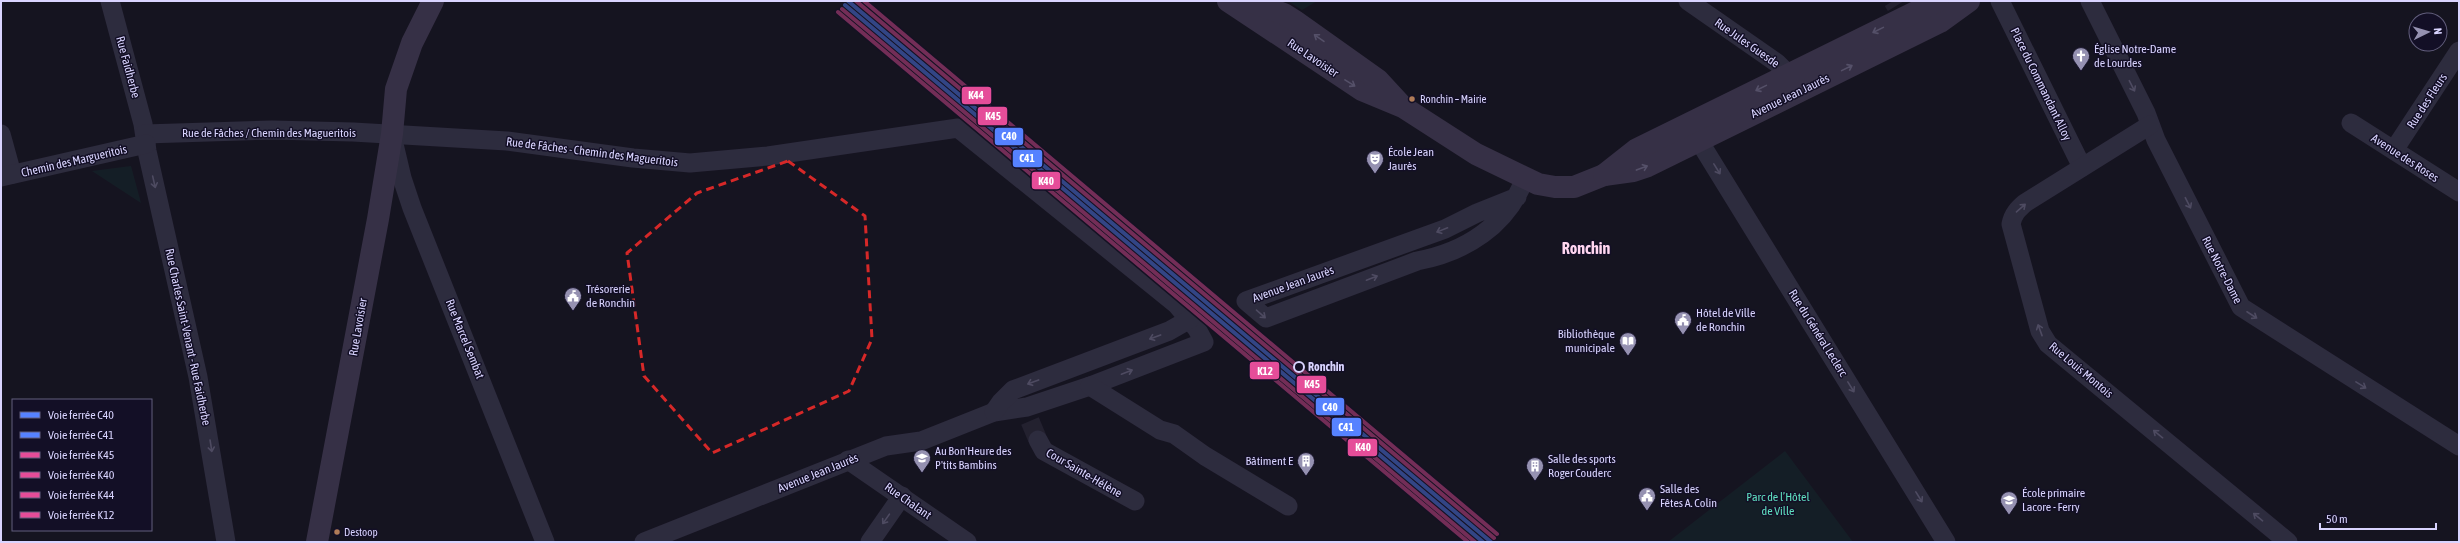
<svg xmlns="http://www.w3.org/2000/svg" width="2460" height="543" font-family="'Asap Condensed',sans-serif">
  <style>
    .green { fill: #132c2d }
    .lines { fill: none; stroke-linecap: round; stroke-linejoin: round }
    .minor-tunnel { stroke: #333142; stroke-width: 19; stroke-dasharray: 19 10; stroke-linecap: butt }
    .minor { stroke: #4a4962; stroke-width: 19 }
    .major { stroke: #5e5373; stroke-width: 22 }
    .rail-1-casing { stroke: #130f26; stroke-width: 7 }
    .rail-2-casing { stroke: #130f26; stroke-width: 7 }
    .rail-3-casing { stroke: #130f26; stroke-width: 7 }
    .rail-4-casing { stroke: #130f26; stroke-width: 7 }
    .rail-5-casing { stroke: #130f26; stroke-width: 7 }
    .rail-6-casing { stroke: #130f26; stroke-width: 7 }
    .rail-1 { stroke: #5682ff; stroke-width: 4 }
    .rail-2 { stroke: #5682ff; stroke-width: 4 }
    .rail-3 { stroke: #e54d99; stroke-width: 4 }
    .rail-4 { stroke: #e54d99; stroke-width: 4 }
    .rail-5 { stroke: #e54d99; stroke-width: 4 }
    .rail-6 { stroke: #e54d99; stroke-width: 4 }
    .oneway { stroke: #a29ac0 }
    .oneway2 { stroke: #928eb0 }
    .marked { fill: none; stroke: #d62828; stroke-width: 3; stroke-dasharray: 8 5; stroke-linejoin: round }
    .bus-dot { fill: #b07c57; stroke: #130f26; stroke-width: 1.5 }
    .stop-dot { fill: #130f26; stroke: #d9d4ff; stroke-width: 2 }
    .labels { text-anchor: middle; dominant-baseline: central; stroke-width: 3; stroke-linejoin: round; paint-order: stroke }
    .bus-label { font-size: 11px; fill: #d9d4ff; stroke: #130f26; text-anchor: start }
    .street-label { font-size: 12px; fill: #d9d4ff; stroke: #130f26 }
    .poi-label { font-size: 12px; fill: #d9d4ff; stroke: #130f26; text-anchor: start }
    .stop-label { font-size: 12px; font-weight: bold; fill: #d9d4ff; stroke: #130f26; text-anchor: start }
    .park-label { font-size: 12px; fill: #5fe0c0; stroke: #130f26 }
    .district-label { font-size: 16px; font-weight: bold; fill: #ffd6f0; stroke: #130f26 }
    .line-badge { stroke: #130f26; stroke-width: 1.5 }
    .badge-label { font-size: 11px; text-anchor: middle; font-weight: bold; fill: #fff }
  </style>
  <rect width="100%" height="100%" fill="#161421"/>
  <g class="green">
    <polygon points="1288,1 1317,1 1302,10"/>
    <polygon points="131,166 141,203 92,171"/>
    <polygon points="1785,451 1853,542 1668,542"/>
  </g>
  <g class="lines">
    <g class="minor-tunnel">
      <polyline points="1893,1 1896,6"/>
      <polyline points="1030,421 1038,440"/>
    </g>
    <g class="minor">
      <polyline points="110,1 143,124 147,151 198,377 226,542"/>
      <polyline points="1688,1 1777,63 1784,70 1793,88"/>
      <polyline points="2000,1 2082,167"/>
      <polyline points="2090,1 2146,113 2156,140 2241,307 2459,446"/>
      <polyline points="2351,123 2459,192"/>
      <path d="M2150 125 2025 203C2018 209 2013 214 2011 224L2040 331 2048 344 2288 542"/>
      <polyline points="1694,127 1704,149 1946,542"/>
      <polyline points="1,134 12,174"/>
      <polyline points="145,134 272,130 353,132 507,141 633,158 690,163 768,156 958,128 1176,304 1197,329 1204,342 1090,386 1027,407 994,412 921,441 886,446 644,542"/>
      <polyline points="393,140 402,178 412,208 545,542"/>
      <polyline points="2394,150 2459,51"/>
      <polyline points="1,177 146,144"/>
      <path d="M1517 197 1477 213 1445 229 1246 301 1266 318 1417 261C1465 252 1507 226 1525 178"/>
      <polyline points="1090,386 1160,430 1174,434 1205,456 1288,506"/>
      <polyline points="994,412 1001,402 1013,390 1169,331 1190,319"/>
      <polyline points="1038,440 1044,451 1135,501"/>
      <polyline points="848,460 967,542"/>
      <polyline points="870,542 902,496"/>
    </g>
    <g class="major">
      <polyline points="1228,1 1362,90 1403,107 1476,154 1538,184 1555,187 1574,187 1604,175 1633,171 1648,166 1940,22 1969,1"/>
      <polyline points="1248,1 1284,14 1295,21 1378,80 1402,106"/>
      <polyline points="1604,175 1637,149 1938,1"/>
      <polyline points="317,542 378,219 392,134 396,89 412,43 433,1"/>
    </g>
    <g class="rail-1-casing">
      <polyline id="rail-1" points="848,1 1491,542"/>
    </g>
    <g class="rail-2-casing">
      <polyline id="rail-2" points="845,5 1483,542"/>
    </g>
    <g class="rail-3-casing">
      <polyline id="rail-3" points="856,1 1494,538"/>
    </g>
    <g class="rail-4-casing">
      <polyline id="rail-4" points="842,9 1475,542"/>
    </g>
    <g class="rail-5-casing">
      <polyline id="rail-5" points="864,1 1497,534"/>
    </g>
    <g class="rail-6-casing">
      <polyline id="rail-6" points="838,12 1468,542"/>
    </g>
    <use href="#rail-1" class="rail-1"/>
    <use href="#rail-2" class="rail-2"/>
    <use href="#rail-3" class="rail-3"/>
    <use href="#rail-4" class="rail-4"/>
    <use href="#rail-5" class="rail-5"/>
    <use href="#rail-6" class="rail-6"/>
  </g>
  <defs><path id="oneway-shaft" d="M-6 0H5M1.5-3L5.5 0L1.5 3" fill="none" stroke-width="1.6" stroke-linecap="round" stroke-linejoin="round"/></defs>
  <g class="oneway">
    <use href="#oneway-shaft" transform="translate(1878 30) rotate(154)"/>
    <use href="#oneway-shaft" transform="translate(1319 38) rotate(-145)"/>
    <use href="#oneway-shaft" transform="translate(1847 68) rotate(-26)"/>
    <use href="#oneway-shaft" transform="translate(1350 83) rotate(32)"/>
    <use href="#oneway-shaft" transform="translate(1761 88) rotate(154)"/>
    <use href="#oneway-shaft" transform="translate(1642 168) rotate(-20)"/>
  </g>
  <g class="oneway2">
    <use href="#oneway-shaft" transform="translate(2132 86) rotate(63)"/>
    <use href="#oneway-shaft" transform="translate(1717 169) rotate(58)"/>
    <use href="#oneway-shaft" transform="translate(154 182) rotate(77)"/>
    <use href="#oneway-shaft" transform="translate(2188 203) rotate(63)"/>
    <use href="#oneway-shaft" transform="translate(2021 208) rotate(-41)"/>
    <use href="#oneway-shaft" transform="translate(1442 230) rotate(158)"/>
    <use href="#oneway-shaft" transform="translate(1372 278) rotate(-21)"/>
    <use href="#oneway-shaft" transform="translate(1261 314) rotate(41)"/>
    <use href="#oneway-shaft" transform="translate(2252 315) rotate(33)"/>
    <use href="#oneway-shaft" transform="translate(2040 330) rotate(-110)"/>
    <use href="#oneway-shaft" transform="translate(1155 337) rotate(160)"/>
    <use href="#oneway-shaft" transform="translate(1127 372) rotate(-21)"/>
    <use href="#oneway-shaft" transform="translate(1033 382) rotate(160)"/>
    <use href="#oneway-shaft" transform="translate(2361 385) rotate(32)"/>
    <use href="#oneway-shaft" transform="translate(1851 387) rotate(58)"/>
    <use href="#oneway-shaft" transform="translate(2158 434) rotate(-141)"/>
    <use href="#oneway-shaft" transform="translate(211 446) rotate(81)"/>
    <use href="#oneway-shaft" transform="translate(1919 497) rotate(58)"/>
    <use href="#oneway-shaft" transform="translate(2258 517) rotate(-140)"/>
    <use href="#oneway-shaft" transform="translate(886 519) rotate(125)"/>
  </g>
  <path d="M0 0H2460V543H0ZM788 161 865 216 872 339 849 391 712 453 644 376 627 253 697 193Z" fill="#161421" fill-opacity=".55" fill-rule="evenodd"/>
  <path class="marked" d="M788 161 865 216 872 339 849 391 712 453 644 376 627 253 697 193Z"/>
  <defs>
    <g id="church-pin" transform="scale(0.9)"><path d="M0 17L-7.5 6A9.5 9.5 0 1 1 7.5 6Z" fill="#9591b1" stroke="#130f26"/><path d="M-1.2-6h2.4v3.5h3.3v2.4h-3.3V6h-2.4V-.1h-3.3v-2.4h3.3Z" fill="#fff"/></g>
    <g id="theatre-pin" transform="scale(0.9)"><path d="M0 17L-7.5 6A9.5 9.5 0 1 1 7.5 6Z" fill="#9591b1" stroke="#130f26"/><path d="M-5-5.5Q0-4 5-5.5V0Q5 5 0 6Q-5 5-5 0ZM-3.3-2.5H-1v1.5H-3.3ZM1-2.5H3.3v1.5H1ZM-2.8 1Q0 5.5 2.8 1Z" fill="#fff"/></g>
    <g id="civic-pin" transform="scale(0.9)"><path d="M0 17L-7.5 6A9.5 9.5 0 1 1 7.5 6Z" fill="#9591b1" stroke="#130f26"/><path d="M-.6-6.5H3V-4.5H.6V-3L4-1V1h2V6H-6V1h2V-1L-.6-3ZM-1.2 2.5V6h2.4V2.5Z" fill="#fff"/></g>
    <g id="library-pin" transform="scale(0.9)"><path d="M0 17L-7.5 6A9.5 9.5 0 1 1 7.5 6Z" fill="#9591b1" stroke="#130f26"/><path d="M-6-4Q-3-5.5-.7-3.5V5Q-3 3-6 4ZM6-4Q3-5.5 .7-3.5V5Q3 3 6 4Z" fill="#fff"/></g>
    <g id="school-pin" transform="scale(0.9)"><path d="M0 17L-7.5 6A9.5 9.5 0 1 1 7.5 6Z" fill="#9591b1" stroke="#130f26"/><path d="M0-5L7-2L0 1L-7-2ZM-4 1L0 2.5L4 1V4Q0 6-4 4Z" fill="#fff"/></g>
    <g id="building-pin" transform="scale(0.9)"><path d="M0 17L-7.5 6A9.5 9.5 0 1 1 7.5 6Z" fill="#9591b1" stroke="#130f26"/><path d="M-4-6H4V6H1V3H-1V6H-4ZM-2.5-4.3h1.7v1.8h-1.7ZM.8-4.3h1.7v1.8H.8ZM-2.5-1h1.7V.8h-1.7ZM.8-1h1.7V.8H.8Z" fill="#fff"/></g>
  </defs>
  <g fill-rule="evenodd">
    <use href="#church-pin" x="2081" y="56"/>
    <use href="#theatre-pin" x="1375" y="159"/>
    <use href="#civic-pin" x="573" y="296"/>
    <use href="#civic-pin" x="1683" y="320"/>
    <use href="#library-pin" x="1628" y="341"/>
    <use href="#school-pin" x="922" y="458"/>
    <use href="#building-pin" x="1306" y="461"/>
    <use href="#building-pin" x="1535" y="466"/>
    <use href="#civic-pin" x="1647" y="496"/>
    <use href="#school-pin" x="2009" y="500"/>
  </g>
  <g class="bus-dot">
    <circle cx="1412" cy="99" r="3.5"/>
    <circle cx="337" cy="532" r="3.5"/>
  </g>
  <circle class="stop-dot" cx="1299" cy="367" r="5"/>
  <g class="labels">
    <g class="bus-label">
      <text x="1420" y="99">Ronchin – Mairie</text>
      <text x="344" y="532">Destoop</text>
    </g>
    <g class="street-label">
      <text transform="translate(1747 43) rotate(35)">Rue Jules Guesde</text>
      <text transform="translate(1313 58) rotate(34)">Rue Lavoisier</text>
      <text transform="translate(128 67) rotate(75)">Rue Faidherbe</text>
      <text transform="translate(2041 84) rotate(64)">Place du Commandant Alloy</text>
      <text transform="translate(1790 96) rotate(-26)">Avenue Jean Jaurès</text>
      <text transform="translate(2427 101) rotate(-57)">Rue des Fleurs</text>
      <text x="269" y="133">Rue de Fâches / Chemin des Magueritois</text>
      <text transform="translate(592 152) rotate(7)">Rue de Fâches - Chemin des Magueritois</text>
      <text transform="translate(2405 158) rotate(33)">Avenue des Roses</text>
      <text transform="translate(74 161) rotate(-13)">Chemin des Margueritois</text>
      <text transform="translate(2222 270) rotate(63)">Rue Notre-Dame</text>
      <text transform="translate(1293 284) rotate(-20)">Avenue Jean Jaurès</text>
      <text transform="translate(358 327) rotate(-80)">Rue Lavoisier</text>
      <text transform="translate(1818 333) rotate(58)">Rue du Général Leclerc</text>
      <text transform="translate(188 337) rotate(78)">Rue Charles Saint-Venant - Rue Faidherbe</text>
      <text transform="translate(465 339) rotate(68)">Rue Marcel Sembat</text>
      <text transform="translate(2081 370) rotate(40)">Rue Louis Montois</text>
      <text transform="translate(818 473) rotate(-22)">Avenue Jean Jaurès</text>
      <text transform="translate(1084 473) rotate(30)">Cour Sainte-Hélène</text>
      <text transform="translate(908 501) rotate(35)">Rue Chalant</text>
    </g>
    <g class="poi-label">
      <text x="2094" y="49">Église Notre-Dame<tspan x="2094" dy="14">de Lourdes</tspan></text>
      <text x="1388" y="152">École Jean<tspan x="1388" dy="14">Jaurès</tspan></text>
      <text x="586" y="289">Trésorerie<tspan x="586" dy="14">de Ronchin</tspan></text>
      <text x="1696" y="313">Hôtel de Ville<tspan x="1696" dy="14">de Ronchin</tspan></text>
      <text x="1615" y="334" text-anchor="end">Bibliothèque<tspan x="1615" dy="14">municipale</tspan></text>
      <text x="935" y="451">Au Bon'Heure des<tspan x="935" dy="14">P'tits Bambins</tspan></text>
      <text x="1548" y="459">Salle des sports<tspan x="1548" dy="14">Roger Couderc</tspan></text>
      <text x="1293" y="461" text-anchor="end">Bâtiment E</text>
      <text x="1660" y="489">Salle des<tspan x="1660" dy="14">Fêtes A. Colin</tspan></text>
      <text x="2022" y="493">École primaire<tspan x="2022" dy="14">Lacore - Ferry</tspan></text>
    </g>
    <g class="stop-label">
      <text x="1308" y="367">Ronchin</text>
    </g>
    <g class="park-label">
      <text x="1778" y="497">Parc de l’Hôtel<tspan x="1778" dy="14">de Ville</tspan></text>
    </g>
    <g class="district-label">
      <text x="1586" y="248">Ronchin</text>
    </g>
  </g>
  <g class="line-badge">
    <rect x="961" y="86" width="31" height="19" rx="4" fill="#e54d99"/>
    <rect x="977" y="106" width="31" height="20" rx="4" fill="#e54d99"/>
    <rect x="994" y="127" width="30" height="19" rx="4" fill="#5682ff"/>
    <rect x="1012" y="149" width="31" height="19" rx="4" fill="#5682ff"/>
    <rect x="1031" y="171" width="30" height="19" rx="4" fill="#e54d99"/>
    <rect x="1249" y="361" width="31" height="19" rx="4" fill="#e54d99"/>
    <rect x="1296" y="375" width="31" height="19" rx="4" fill="#e54d99"/>
    <rect x="1315" y="397" width="30" height="19" rx="4" fill="#5682ff"/>
    <rect x="1331" y="417" width="31" height="20" rx="4" fill="#5682ff"/>
    <rect x="1347" y="438" width="31" height="19" rx="4" fill="#e54d99"/>
  </g>
  <g class="badge-label">
    <text x="976" y="99">K44</text>
    <text x="993" y="120">K45</text>
    <text x="1009" y="140">C40</text>
    <text x="1027" y="162">C41</text>
    <text x="1046" y="185">K40</text>
    <text x="1265" y="375">K12</text>
    <text x="1312" y="388">K45</text>
    <text x="1330" y="411">C40</text>
    <text x="1346" y="431">C41</text>
    <text x="1363" y="451">K40</text>
  </g>
  <rect width="2460" height="543" fill="none" stroke="#d9d4ff" stroke-width="4"/>
  <rect x="12" y="399" width="140" height="132" fill="#130f26" stroke="#625e7d"/>
  <rect x="20" y="412" width="20" height="6" fill="#5682ff" stroke="#625e7d"/>
  <text x="48" y="419" font-size="12" fill="#d9d4ff">Voie ferrée C40</text>
  <rect x="20" y="432" width="20" height="6" fill="#5682ff" stroke="#625e7d"/>
  <text x="48" y="439" font-size="12" fill="#d9d4ff">Voie ferrée C41</text>
  <rect x="20" y="452" width="20" height="6" fill="#e54d99" stroke="#625e7d"/>
  <text x="48" y="459" font-size="12" fill="#d9d4ff">Voie ferrée K45</text>
  <rect x="20" y="472" width="20" height="6" fill="#e54d99" stroke="#625e7d"/>
  <text x="48" y="479" font-size="12" fill="#d9d4ff">Voie ferrée K40</text>
  <rect x="20" y="492" width="20" height="6" fill="#e54d99" stroke="#625e7d"/>
  <text x="48" y="499" font-size="12" fill="#d9d4ff">Voie ferrée K44</text>
  <rect x="20" y="512" width="20" height="6" fill="#e54d99" stroke="#625e7d"/>
  <text x="48" y="519" font-size="12" fill="#d9d4ff">Voie ferrée K12</text>
  <g transform="translate(2428 32) rotate(85)"><circle r="19" fill="#130f26" stroke="#625e7d"/>
  <path d="M0-3L7 15L0 10L-7 15Z" fill="#9591b1"/>
  <text y="-6" font-size="11" font-weight="bold" text-anchor="middle" fill="#d9d4ff">N</text>
  </g>
  <path d="M2320 523v6h116v-6" fill="none" stroke="#d9d4ff" stroke-width="2"/>
  <text x="2326" y="523" font-size="12" fill="#d9d4ff" stroke="#130f26" stroke-width="3" paint-order="stroke">50 m</text>
</svg>
